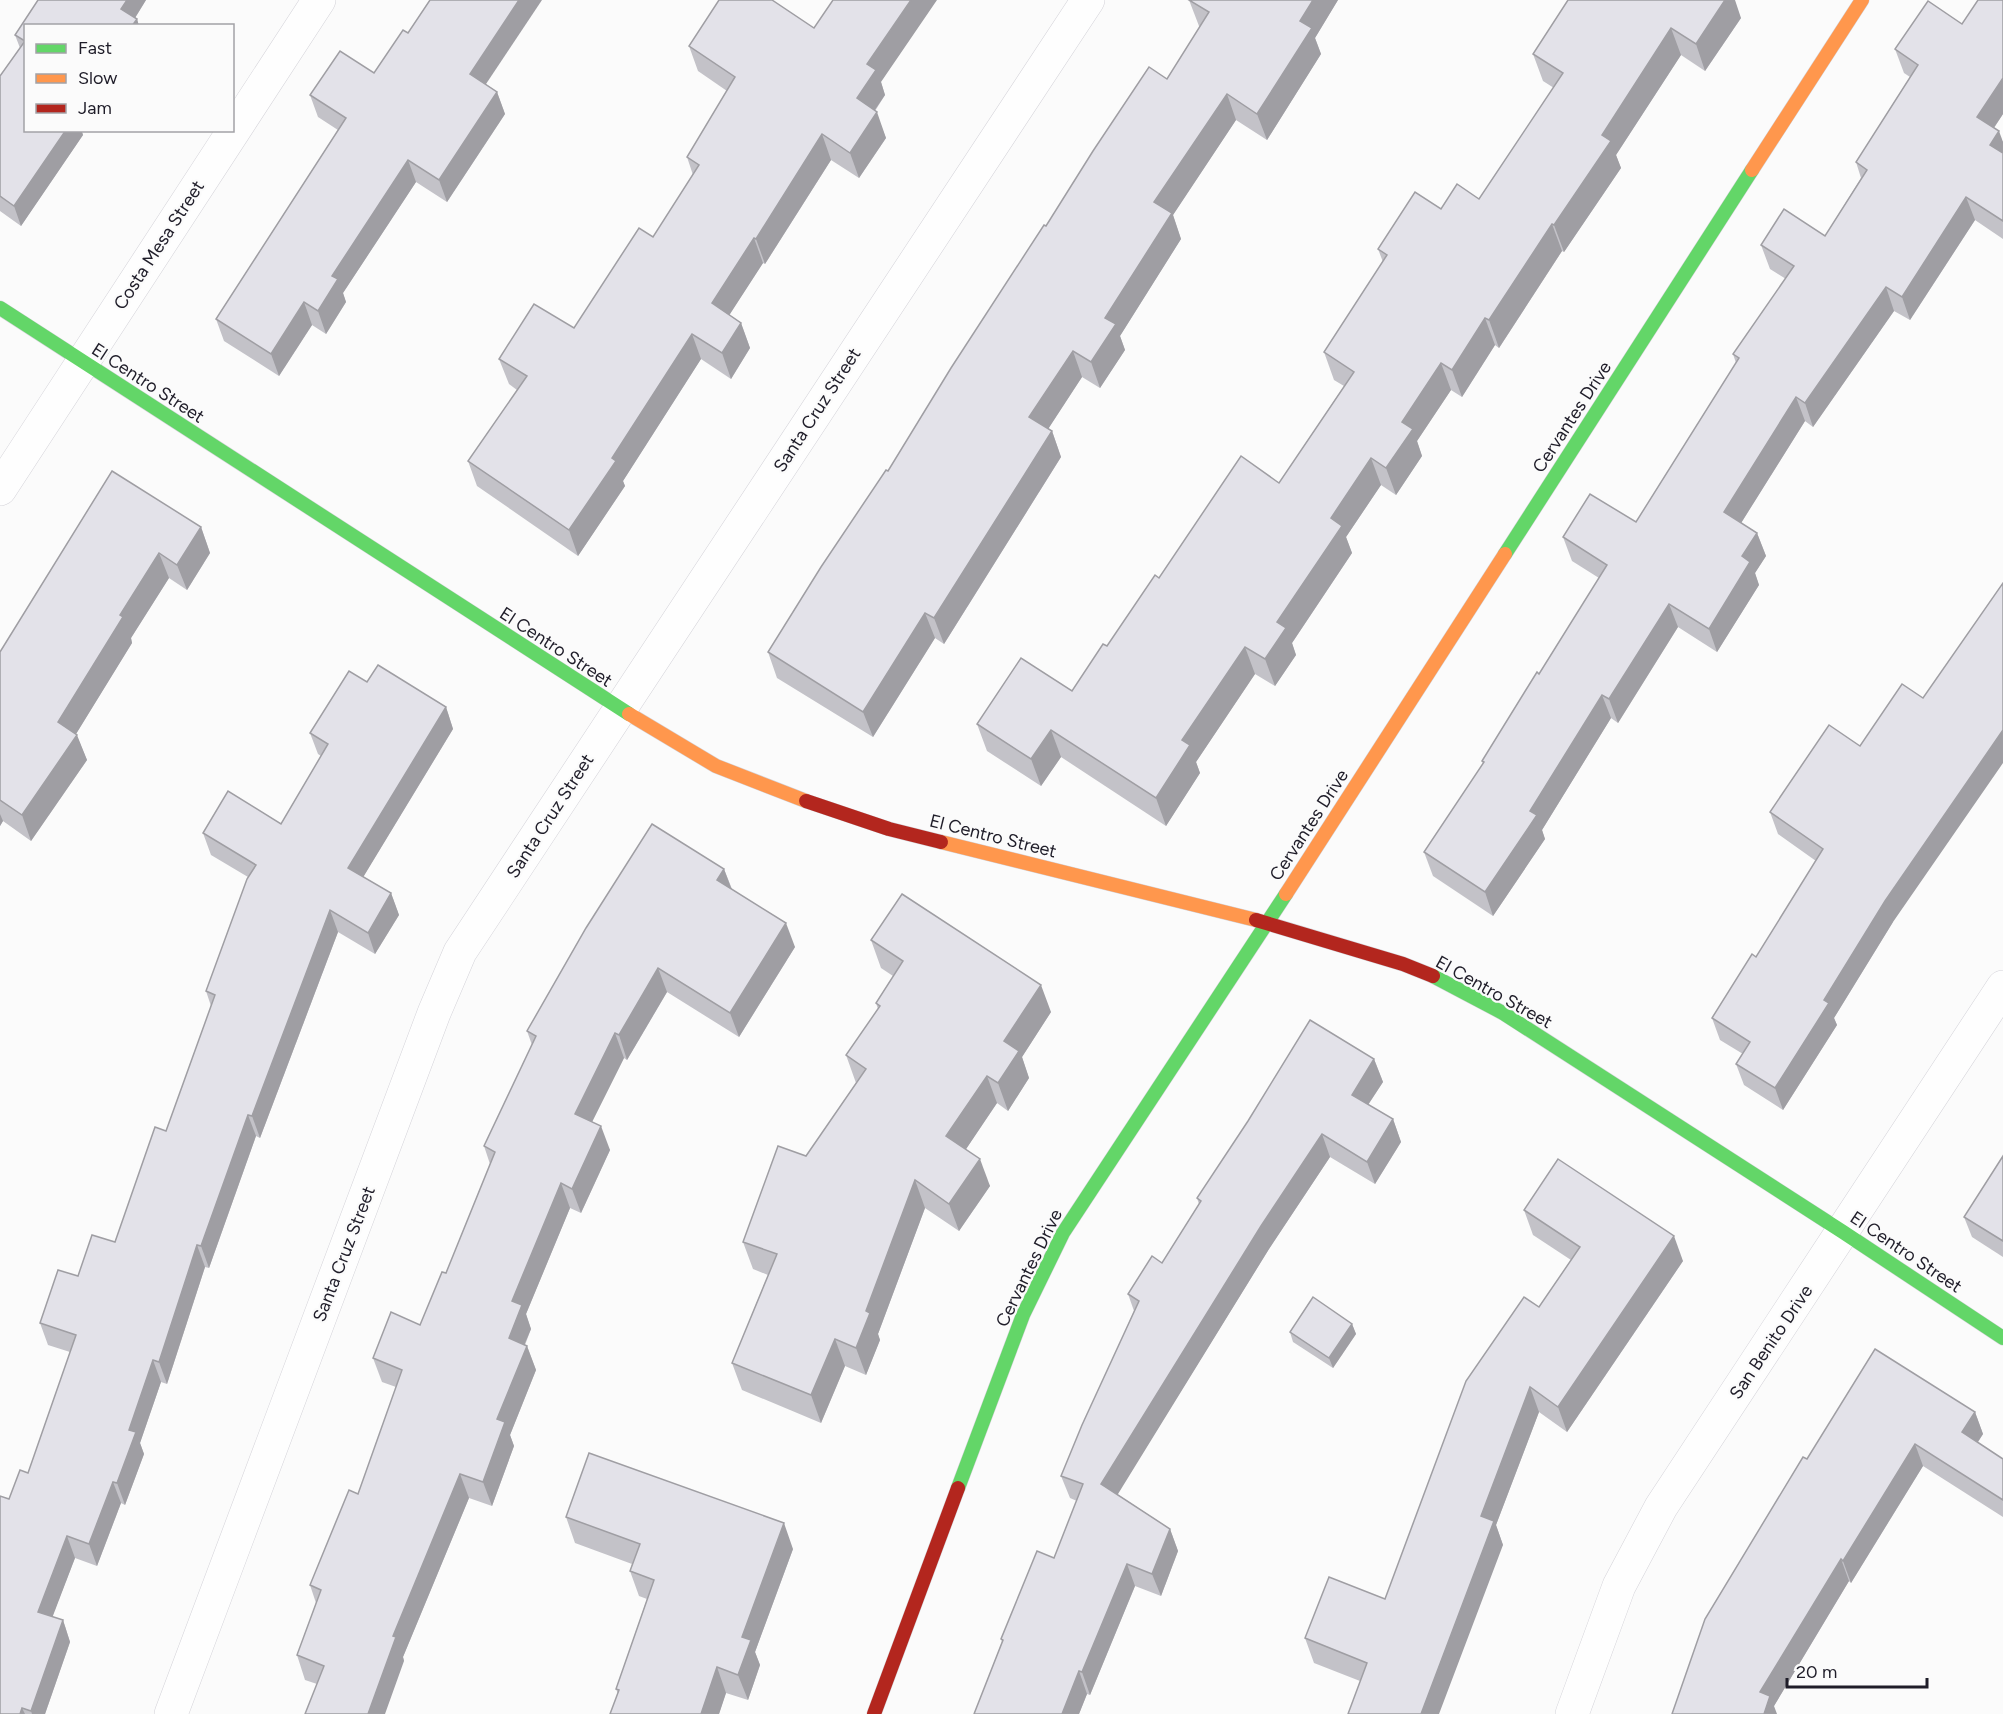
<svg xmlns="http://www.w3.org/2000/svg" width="2003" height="1714" font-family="Figtree,sans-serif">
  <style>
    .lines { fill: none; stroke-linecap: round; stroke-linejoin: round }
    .street-casing { stroke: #d4d3d9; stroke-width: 34 }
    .fast-casing { stroke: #d4d3d9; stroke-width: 15 }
    .slow-casing { stroke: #d4d3d9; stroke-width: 15 }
    .jam-casing { stroke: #d4d3d9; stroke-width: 15 }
    .street { stroke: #fefefe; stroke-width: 33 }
    .fast { stroke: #63d668; stroke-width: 14 }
    .slow { stroke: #ff974d; stroke-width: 14 }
    .jam { stroke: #b3261e; stroke-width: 14 }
    .wall { fill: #c3c2c8 }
    .shaded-wall { fill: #9f9ea3 }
    .building { fill: #e3e2e9; stroke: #9f9ea3; stroke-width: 1.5 }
    .labels { text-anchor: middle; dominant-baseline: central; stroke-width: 4.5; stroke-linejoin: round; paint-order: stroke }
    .street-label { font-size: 18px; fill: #1f1d29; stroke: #fbfbfb }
  </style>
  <rect width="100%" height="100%" fill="#fbfbfb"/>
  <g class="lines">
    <g class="street-casing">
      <g id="street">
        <polyline points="0,489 319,0"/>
        <polyline points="171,1714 434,1013 460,952 1088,0"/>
        <polyline points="1572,1714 1619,1586 1661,1507 2003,987"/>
      </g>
    </g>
    <g class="fast-casing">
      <g id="fast">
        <polyline points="0,308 629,714"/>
        <polyline points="1505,554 1752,170"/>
        <polyline points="1433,976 1503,1013 1843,1232 2003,1338"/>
        <polyline points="958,1488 1023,1315 1063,1233 1286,894"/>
      </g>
    </g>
    <g class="slow-casing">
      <g id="slow">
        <polyline points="1752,170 1862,0"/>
        <polyline points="629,714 716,766 806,801"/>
        <polyline points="941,842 1256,920"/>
        <polyline points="1286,894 1505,554"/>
      </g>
    </g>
    <g class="jam-casing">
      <g id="jam">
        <polyline points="806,801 889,829 941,842"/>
        <polyline points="1256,920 1403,964 1433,976"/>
        <polyline points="874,1714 958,1488"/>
      </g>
    </g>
    <use href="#street" class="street"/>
    <use href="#fast" class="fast"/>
    <use href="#slow" class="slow"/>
    <use href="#jam" class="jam"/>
  </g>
  <g class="wall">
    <polygon points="38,0 146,0 135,18 137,19 139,26 26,26 26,130 83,130 82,132 83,135 21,226 0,211 0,76 20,48 15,35"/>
    <polygon points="1189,0 1338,0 1315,38 1321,54 1267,140 1236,120 1173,215 1181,239 1120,336 1125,350 1100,388 1082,377 1048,429 1052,431 1061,457 944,644 935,638 873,737 777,678 768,652 888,471 1046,226 1167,79 1200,27 1199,26"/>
    <polygon points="1568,0 1741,18 1705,71 1681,55 1616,155 1621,168 1564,252 1562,251 1499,348 1495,345 1462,397 1451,390 1417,441 1422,456 1396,495 1381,485 1346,537 1352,553 1292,643 1296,655 1275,686 1255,674 1196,762 1200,773 1166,826 1061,757 1041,786 987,751 977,724 1072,691 1107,646 1159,578 1279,483 1344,386 1334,380 1324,352 1383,262 1378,249 1441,209 1479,199 1554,88 1543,81 1533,54"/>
    <polygon points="689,46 881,82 885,95 875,111 886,138 859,178 831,160 765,264 763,263 729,315 741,323 750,348 731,379 701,359 623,481 625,486 578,556 477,486 468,461 517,390 509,384 499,359 574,328 653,237 693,175 687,157 727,91 698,71"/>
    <polygon points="1895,49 2003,114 1994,128 2003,142 2003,239 1975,220 1910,320 1894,311 1813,427 1805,421 1741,523 1757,533 1766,556 1755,573 1759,585 1717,652 1678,627 1618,723 1611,718 1542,830 1545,839 1493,916 1433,876 1424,852 1483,764 1482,761 1539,674 1599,578 1572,561 1563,537 1636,522 1736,363 1733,354 1786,279 1770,269 1761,245 1825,236 1861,178 1856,162 1910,77 1904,73"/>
    <polygon points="486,84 497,92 505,114 447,202 416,182 343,293 346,302 326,334 312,325 279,376 224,341 216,319 338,130 318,117 310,95"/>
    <polygon points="201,527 210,553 187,590 169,578 131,638 132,643 76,734 87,760 31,841 3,821 0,826 0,652"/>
    <polygon points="367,682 446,707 453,729 363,877 391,893 399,915 375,954 338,932 260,1138 256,1136 209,1268 205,1267 167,1384 161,1382 140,1443 144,1454 125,1505 121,1503 97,1566 75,1558 52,1617 63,1620 70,1642 45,1714 0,1714 9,1499 28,1473 70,1352 48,1345 40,1323 78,1276 115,1242 166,1131 211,1006 206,991 248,877 211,855 203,833 281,824 321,756 318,754 310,733"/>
    <polygon points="1829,725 1893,922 1834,1018 1837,1025 1783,1110 1744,1085 1736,1064 1743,1054 1720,1040 1712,1018 1756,957 1816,861 1778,834 1770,812"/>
    <polygon points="724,869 732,889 795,947 739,1037 667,992 627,1060 624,1058 592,1122 610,1150 581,1213 570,1208 526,1314 531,1329 525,1345 527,1346 536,1370 510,1435 514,1446 492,1506 469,1498 403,1657 404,1661 317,1684 305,1680 297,1655 316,1603 310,1585 358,1494 396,1387 382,1382 373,1358 420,1325 446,1273 490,1164 484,1146 532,1045 527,1031"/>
    <polygon points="871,940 1051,1012 1022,1057 1029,1078 1008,1111 997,1103 966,1149 990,1186 959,1231 925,1208 878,1334 880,1340 866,1375 845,1366 821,1423 742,1390 732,1363 768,1275 753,1269 743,1242 806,1156 856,1083 846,1055 878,1009 876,1003 893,976 881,968"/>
    <polygon points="1374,1059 1383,1082 1368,1105 1393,1119 1401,1142 1375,1184 1330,1157 1269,1249 1117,1494 1170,1529 1178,1551 1161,1596 1135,1586 1090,1695 1087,1694 1079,1714 974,1714 1002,1642 1001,1639 1054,1558 1077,1501 1070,1498 1061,1476 1134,1311 1128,1294 1162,1263 1199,1204 1197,1198"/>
    <polygon points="2003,1156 2003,1257 1972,1237 1964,1217"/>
    <polygon points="1524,1210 1683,1261 1567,1432 1539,1412 1496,1525 1503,1545 1360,1681 1314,1663 1305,1638 1385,1599 1539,1307 1571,1260 1533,1235"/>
    <polygon points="1352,1324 1356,1334 1333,1368 1293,1342 1290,1332"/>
    <polygon points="1975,1412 1983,1434 1978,1442 2003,1459 2003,1517 1923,1466 1851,1583 1849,1581 1774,1706 1672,1714 1807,1459"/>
    <polygon points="566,1517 793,1549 755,1652 760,1665 748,1700 726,1693 719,1714 610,1714 618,1694 616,1689 647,1599 639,1596 630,1571 632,1564 575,1543"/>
  </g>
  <g class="shaded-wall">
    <polygon points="127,0 146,0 130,26 121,9"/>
    <polygon points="519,0 542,0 478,96 470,74"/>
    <polygon points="911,0 937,0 881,82 885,95 866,123 857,98 867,64"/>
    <polygon points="1313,0 1338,0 1315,38 1321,54 1267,140 1257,114 1300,21"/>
    <polygon points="1725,0 1735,0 1741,18 1705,71 1696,44"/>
    <polygon points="137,19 139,26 132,26"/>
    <polygon points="1671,28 1681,55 1616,155 1621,168 1564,252 1554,225 1602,135"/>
    <polygon points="2003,78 2003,114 1985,141 1977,117"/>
    <polygon points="497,92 505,114 447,202 439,180"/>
    <polygon points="1227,94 1236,120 1173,215 1181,239 1120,336 1125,350 1100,388 1091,362 1105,318 1154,202"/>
    <polygon points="877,112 886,138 859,178 850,153"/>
    <polygon points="66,130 83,130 82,132 83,135 21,226 14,206"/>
    <polygon points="1999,131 2003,142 2003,162 1990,145"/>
    <polygon points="822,134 831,160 765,264 756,239"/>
    <polygon points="408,160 416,182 343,293 346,302 326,334 318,311 332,276"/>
    <polygon points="1966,197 1975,220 1910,320 1902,297"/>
    <polygon points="1552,224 1562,251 1499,348 1489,320"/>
    <polygon points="754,238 763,263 721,328 712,303"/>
    <polygon points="1886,287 1894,311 1813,427 1805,403"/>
    <polygon points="304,302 312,325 279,376 271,354"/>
    <polygon points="1485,318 1495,345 1462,397 1452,370"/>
    <polygon points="741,323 750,348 731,379 722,353"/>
    <polygon points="692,334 701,359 623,481 625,486 578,556 569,530 612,458"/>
    <polygon points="1073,351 1082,377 1039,443 1029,417"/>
    <polygon points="1441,363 1451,390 1417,441 1422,456 1396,495 1386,468 1402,422"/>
    <polygon points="1796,397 1805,421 1733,536 1724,512"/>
    <polygon points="1052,431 1061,457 944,644 934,618"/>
    <polygon points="1371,458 1381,485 1346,537 1352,553 1292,643 1296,655 1275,686 1265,659 1277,622 1331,518"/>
    <polygon points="201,527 210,553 187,590 177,565"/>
    <polygon points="1757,533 1766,556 1755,573 1759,585 1717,652 1709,629 1742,556"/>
    <polygon points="159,553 169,578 131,638 132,643 68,747 58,722 120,615"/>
    <polygon points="1669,604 1678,627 1618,723 1609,699"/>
    <polygon points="925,613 935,638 873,737 863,712"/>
    <polygon points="1245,647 1255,674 1196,762 1200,773 1166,826 1156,798 1182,740"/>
    <polygon points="1602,695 1611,718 1542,830 1545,839 1493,916 1485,892 1530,811"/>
    <polygon points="446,707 453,729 356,889 348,868"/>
    <polygon points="1051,730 1061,757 1041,786 1031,759"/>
    <polygon points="2003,730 2003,763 1893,922 1834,1018 1837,1025 1783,1110 1775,1088 1824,1000 1885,901"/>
    <polygon points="77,735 87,760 31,841 22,815"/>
    <polygon points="0,814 3,821 0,826"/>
    <polygon points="724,869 733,893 717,880"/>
    <polygon points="391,893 399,915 375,954 368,933"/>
    <polygon points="330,910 338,932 260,1138 252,1116"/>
    <polygon points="786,923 795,947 739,1037 730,1013"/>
    <polygon points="658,968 667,992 627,1060 619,1035"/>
    <polygon points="1041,985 1051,1012 1022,1057 1029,1078 1008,1111 998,1083 1004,1041"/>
    <polygon points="615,1033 624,1058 584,1138 575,1114"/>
    <polygon points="1374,1059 1383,1082 1360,1117 1352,1095"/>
    <polygon points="987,1076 997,1103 956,1164 946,1136"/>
    <polygon points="248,1115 256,1136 209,1268 201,1246"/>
    <polygon points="1393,1119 1401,1142 1375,1184 1367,1162"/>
    <polygon points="601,1126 610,1150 581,1213 572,1189"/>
    <polygon points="1322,1134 1330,1157 1269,1249 1110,1507 1101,1484 1261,1226"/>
    <polygon points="980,1159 990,1186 959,1231 949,1204"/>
    <polygon points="915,1180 925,1208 878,1334 880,1340 866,1375 856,1348 866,1311"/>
    <polygon points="561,1183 570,1208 526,1314 531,1329 517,1362 509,1338 512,1301"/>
    <polygon points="1674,1236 1683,1261 1567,1432 1558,1407"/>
    <polygon points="197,1245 205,1267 167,1384 159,1362"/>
    <polygon points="1352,1324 1356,1334 1333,1368 1329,1358"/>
    <polygon points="835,1339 845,1366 821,1423 811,1395"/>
    <polygon points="527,1346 536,1370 510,1435 514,1446 492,1506 483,1482 497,1419"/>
    <polygon points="153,1360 161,1382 140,1443 144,1454 125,1505 117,1483 129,1430"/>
    <polygon points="1530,1387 1539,1412 1496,1525 1503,1545 1439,1714 1421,1714 1481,1516"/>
    <polygon points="1975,1412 1983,1434 1970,1454 1962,1432"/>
    <polygon points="1915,1444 1923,1466 1851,1583 1843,1561"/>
    <polygon points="460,1474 469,1498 403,1657 404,1661 385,1714 368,1714 393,1636"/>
    <polygon points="113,1482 121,1503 97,1566 89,1544"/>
    <polygon points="784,1523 793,1549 755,1652 760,1665 748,1700 738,1675 742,1637"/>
    <polygon points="1170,1529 1178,1551 1161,1596 1152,1574"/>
    <polygon points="67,1536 75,1558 46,1634 38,1612"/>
    <polygon points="1841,1559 1849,1581 1774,1706 1777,1714 1764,1714 1760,1692"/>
    <polygon points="1127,1564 1135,1586 1090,1695 1082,1672"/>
    <polygon points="63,1620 70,1642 45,1714 32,1714 31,1711"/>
    <polygon points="717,1667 726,1693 719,1714 701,1714"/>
    <polygon points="1079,1671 1087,1694 1079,1714 1062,1714"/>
    <polygon points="22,1708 25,1714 20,1714"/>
  </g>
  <g class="building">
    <polygon points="38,0 127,0 121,9 137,19 132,26 26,26 26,130 66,130 14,206 0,196 0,76 25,41 15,35"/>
    <polygon points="430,0 519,0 470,74 497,92 439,180 408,160 332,276 338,279 318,311 304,302 271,354 216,319 346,118 310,95 340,51 374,73 403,30 408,33"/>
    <polygon points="719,0 772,0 814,28 833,0 911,0 867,64 876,70 857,98 877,112 850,153 822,134 756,239 754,238 712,303 741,323 722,353 692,334 612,458 616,461 569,530 468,461 527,376 499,359 534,304 574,328 639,228 653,237 699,165 687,157 735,77 689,46"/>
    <polygon points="1189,0 1313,0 1300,21 1312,28 1257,114 1227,94 1154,202 1172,213 1105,318 1116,324 1091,362 1073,351 1029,417 1052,431 934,618 925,613 863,712 768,652 821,567 886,470 888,471 951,368 1044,225 1046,226 1093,151 1149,67 1167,79 1209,12"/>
    <polygon points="1568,0 1725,0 1696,44 1671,28 1602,135 1611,141 1554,225 1552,224 1489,320 1485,318 1452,370 1441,363 1402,422 1413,429 1386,468 1371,458 1331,518 1342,526 1277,622 1286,628 1265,659 1245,647 1182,740 1190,745 1156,798 1051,730 1031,759 977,724 1021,658 1072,691 1103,644 1107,646 1155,575 1159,578 1241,456 1279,483 1354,372 1324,352 1387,255 1378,249 1415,192 1441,209 1457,184 1479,199 1563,73 1533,54"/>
    <polygon points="1978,0 2003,0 2003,78 1977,117 1999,131 1990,145 2003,153 2003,221 1966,197 1902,297 1886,287 1805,403 1796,397 1724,512 1757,533 1742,556 1750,562 1709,629 1669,604 1609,699 1602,695 1530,811 1537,815 1485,892 1424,852 1484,762 1482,761 1537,672 1539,674 1607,565 1563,537 1590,494 1636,522 1739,358 1733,354 1794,266 1761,245 1784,209 1825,236 1867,170 1856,162 1918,65 1895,49 1928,1 1962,24"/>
    <polygon points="112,471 201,527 177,565 159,553 120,615 123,617 58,722 77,735 22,815 0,800 0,652"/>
    <polygon points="2003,583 2003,730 1885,901 1824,1000 1829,1003 1775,1088 1736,1064 1750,1042 1712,1018 1752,954 1756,957 1823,849 1770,812 1829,725 1860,746 1902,684 1923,698"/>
    <polygon points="378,665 446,707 348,868 391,893 368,933 330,910 252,1116 248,1115 201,1246 197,1245 159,1362 153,1360 129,1430 136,1432 117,1483 113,1482 89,1544 67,1536 38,1612 63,1620 31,1711 22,1708 20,1714 0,1714 0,1496 9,1499 20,1470 28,1473 76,1335 40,1323 58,1270 78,1276 92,1235 115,1242 155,1127 166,1131 215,995 206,991 247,879 256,865 203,833 228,791 281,824 328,744 310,733 349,671 367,682"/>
    <polygon points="652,824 724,869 717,880 786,923 730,1013 658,968 619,1035 615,1033 575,1114 601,1126 572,1189 561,1183 512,1301 522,1305 509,1338 527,1346 497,1419 505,1422 483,1482 460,1474 393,1636 396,1637 368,1714 305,1714 324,1666 297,1655 321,1590 310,1585 349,1490 358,1494 402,1370 373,1358 391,1312 420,1325 442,1272 446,1273 495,1152 484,1146 536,1036 527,1031 586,928"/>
    <polygon points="902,894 1041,985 1004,1041 1019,1051 998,1083 987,1076 946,1136 980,1159 949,1204 915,1180 866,1311 870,1313 856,1348 835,1339 811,1395 732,1363 777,1254 743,1242 778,1146 806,1156 866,1069 846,1055 880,1006 876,1003 903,961 871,940"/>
    <polygon points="1310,1020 1374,1059 1352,1095 1393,1119 1367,1162 1322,1134 1261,1226 1101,1484 1170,1529 1152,1574 1127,1564 1082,1672 1079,1671 1062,1714 974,1714 1003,1640 1001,1639 1037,1551 1054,1558 1083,1484 1061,1476 1082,1425 1139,1301 1128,1294 1152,1256 1162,1263 1201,1201 1197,1198 1248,1121"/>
    <polygon points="2003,1156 2003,1241 1964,1217"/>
    <polygon points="1558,1159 1674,1236 1558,1407 1530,1387 1481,1516 1494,1521 1421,1714 1348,1714 1367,1663 1305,1638 1329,1577 1385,1599 1466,1381 1524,1297 1539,1307 1580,1247 1524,1210"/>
    <polygon points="1313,1297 1352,1324 1329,1358 1290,1332"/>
    <polygon points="1875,1349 1975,1412 1962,1432 2003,1459 2003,1500 1915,1444 1843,1561 1841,1559 1760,1692 1770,1696 1764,1714 1672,1714 1705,1619 1803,1457 1807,1459"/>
    <polygon points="589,1453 784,1523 742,1637 751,1640 738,1675 717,1667 701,1714 610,1714 619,1690 616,1689 654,1580 630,1571 640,1544 566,1517"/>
  </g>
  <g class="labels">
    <g class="street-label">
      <text transform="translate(159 245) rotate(-57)">Costa Mesa Street</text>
      <text transform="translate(148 383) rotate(33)">El Centro Street</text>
      <text transform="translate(817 410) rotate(-57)">Santa Cruz Street</text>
      <text transform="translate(1572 417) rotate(-57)">Cervantes Drive</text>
      <text transform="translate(556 647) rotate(33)">El Centro Street</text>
      <text transform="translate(550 816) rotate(-57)">Santa Cruz Street</text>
      <text transform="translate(1309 825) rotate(-57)">Cervantes Drive</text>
      <text transform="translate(993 836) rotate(14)">El Centro Street</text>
      <text transform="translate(1494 992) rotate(29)">El Centro Street</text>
      <text transform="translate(1906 1252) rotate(34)">El Centro Street</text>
      <text transform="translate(344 1254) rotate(-69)">Santa Cruz Street</text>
      <text transform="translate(1029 1268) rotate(-64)">Cervantes Drive</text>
      <text transform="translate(1771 1342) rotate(-56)">San Benito Drive</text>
    </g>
  </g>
  <rect x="24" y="24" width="210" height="108" fill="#fbfbfb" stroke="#a3a2a7" stroke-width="1.5"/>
  <rect x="36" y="44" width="30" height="9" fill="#63d668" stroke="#a3a2a7" stroke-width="1.5"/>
  <text x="78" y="54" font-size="18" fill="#1f1d29">Fast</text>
  <rect x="36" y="74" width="30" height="9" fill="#ff974d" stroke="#a3a2a7" stroke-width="1.5"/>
  <text x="78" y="84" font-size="18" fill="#1f1d29">Slow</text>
  <rect x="36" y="104" width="30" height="9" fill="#b3261e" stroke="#a3a2a7" stroke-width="1.5"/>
  <text x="78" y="114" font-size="18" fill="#1f1d29">Jam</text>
  <path d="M1787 1678v9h140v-9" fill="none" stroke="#1f1d29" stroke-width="3"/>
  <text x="1796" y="1678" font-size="18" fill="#1f1d29" stroke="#fbfbfb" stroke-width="4.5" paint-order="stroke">20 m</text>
</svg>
